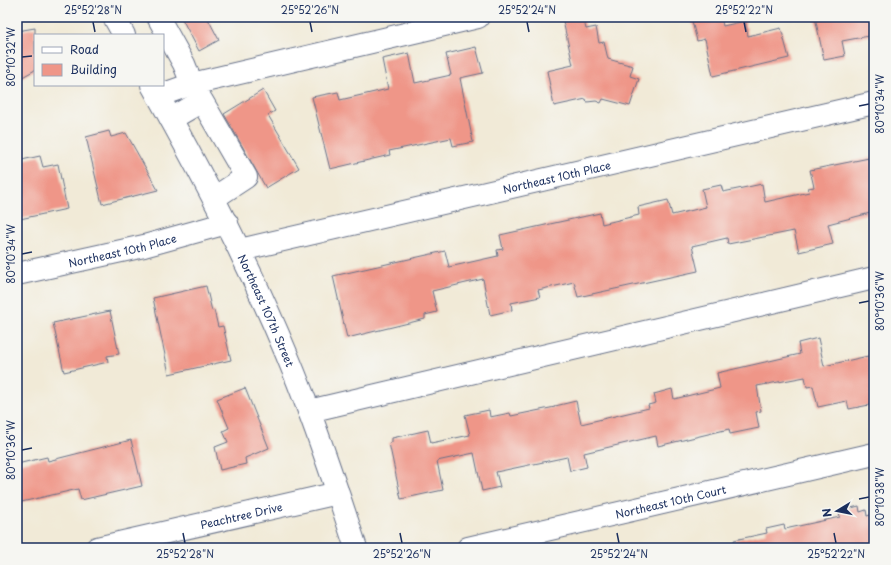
<svg xmlns="http://www.w3.org/2000/svg" width="891" height="565" font-family="'Playpen Sans',sans-serif">
  <style>
    .building { fill: #ef9688 }
    .lines { fill: none; stroke-linecap: round; stroke-linejoin: round }
    .minor-casing { stroke: #667088; stroke-width: 24 }
    .minor { stroke: #fff; stroke-width: 22 }
    .ticks { fill: none; stroke: #1b2f5e; stroke-width: 1.5 }
    .labels { text-anchor: middle; dominant-baseline: central; stroke-width: 4; stroke-linejoin: round; paint-order: stroke }
    .street-label { font-size: 11px; fill: #1b2f5e; stroke: #f6f6f2 }
    .neatline { fill: none; stroke: #1b2f5e; stroke-width: 1.5 }
    .ticks-label { font-size: 10px; text-anchor: middle; fill: #1b2f5e }
  </style>
  <rect width="100%" height="100%" fill="#f6f6f2"/>
  <filter id="ink" filterUnits="userSpaceOnUse"><feTurbulence type="fractalNoise" baseFrequency=".025" numOctaves="2"/><feDisplacementMap in="SourceGraphic" scale="8" xChannelSelector="R" yChannelSelector="G"/><feConvolveMatrix kernelMatrix="1 2 1 2 8 2 1 2 1" color-interpolation-filters="sRGB"/></filter>
  <filter id="wash" filterUnits="userSpaceOnUse"><feTurbulence type="fractalNoise" baseFrequency=".012" numOctaves="4" result="noise"/><feDisplacementMap in="SourceGraphic" scale="16" xChannelSelector="R" yChannelSelector="G"/><feGaussianBlur stdDeviation="0.9" result="paint"/><feColorMatrix in="noise" values="0 0 0 0 0 0 0 0 0 0 0 0 0 0 0 0 0 1.4 0 .05"/><feComposite in="paint" operator="in"/></filter>
  <g filter="url(#wash)">
    <rect width="100%" height="100%" fill="#f1ead7"/>
    <g id="blocks">
      <g class="building">
        <polygon points="181,17 207,17 219,40 199,51"/>
        <polygon points="579,17 583,17 586,29 596,27 599,43 604,42 608,59 633,66 630,76 639,79 630,106 603,99 601,103 596,101 587,102 586,99 554,106 547,71 573,65 563,21"/>
        <polygon points="691,17 721,17 723,26 745,21 748,36 781,28 789,58 713,76 705,39 697,41"/>
        <polygon points="815,17 874,17 874,35 842,41 845,56 824,60"/>
        <polygon points="35,28 35,70 17,80 17,31"/>
        <polygon points="476,47 483,73 460,78 473,142 453,146 451,138 389,151 390,155 330,169 312,97 338,92 340,100 388,89 382,59 409,53 415,83 451,75 446,54"/>
        <polygon points="263,90 275,111 268,115 299,168 266,188 224,114"/>
        <polygon points="109,131 111,137 126,133 158,190 102,204 86,137"/>
        <polygon points="40,156 43,167 58,164 67,209 20,219 17,207 17,161"/>
        <polygon points="874,157 874,212 828,224 833,244 799,252 794,231 728,244 727,238 692,246 698,271 578,297 574,282 538,290 540,297 511,303 512,310 490,315 483,279 432,291 437,312 425,315 425,319 347,338 333,276 445,251 449,267 498,256 497,250 503,249 500,235 600,213 602,224 639,215 638,207 668,200 672,215 706,207 702,189 721,185 723,192 762,184 765,202 809,192 808,188 814,187 810,170"/>
        <polygon points="206,286 212,311 214,310 218,327 223,326 231,360 169,374 153,298"/>
        <polygon points="110,311 119,354 107,356 108,362 64,372 53,323"/>
        <polygon points="818,338 824,366 868,356 874,385 874,404 849,409 847,401 818,407 813,386 807,387 805,377 757,386 761,411 756,412 759,428 730,434 729,429 658,446 656,436 584,453 587,467 570,471 567,457 496,472 500,487 482,491 474,453 437,461 443,490 401,499 389,443 392,442 392,438 428,430 431,443 470,435 465,415 489,410 490,417 510,413 511,416 555,407 555,406 576,401 581,424 649,408 648,405 656,403 654,394 672,389 674,399 720,388 717,373 800,354 798,343"/>
        <polygon points="245,388 269,448 245,458 246,464 220,470 215,447 228,442 223,431 229,428 217,399"/>
        <polygon points="131,440 142,486 81,500 78,489 17,503 17,464 47,457 48,461"/>
        <polygon points="859,506 860,512 866,510 867,516 874,514 874,548 735,548 734,540 767,533 766,529 784,525 785,529 840,517 839,511"/>
      </g>
    </g>
  </g>
  <g filter="url(#ink)">
    <use href="#blocks" fill-opacity="0" stroke="#667088" stroke-width="1"/>
    <g class="lines">
      <g class="minor-casing">
        <g id="minor">
          <polyline points="114,17 124,35"/>
          <polyline points="158,17 184,64 192,84"/>
          <path id="s1" d="M152 85C211 190 267 298 309 411 326 456 341 502 356 548"/>
          <polyline points="158,96 192,84 478,17"/>
          <polyline points="171,119 202,101 246,177 214,198"/>
          <path id="s2" d="M240 250 874 103"/>
          <path id="s3" d="M17 274 144 246 227 223"/>
          <polyline points="309,411 874,278"/>
          <path id="s4" d="M97 548 338 493"/>
          <path id="s5" d="M468 548 874 454"/>
        </g>
      </g>
      <use href="#minor" class="minor"/>
    </g>
  </g>
  <path class="ticks" d="M93 22 95 32M310 22 312 32M527 22 529 32M744 22 746 32M22 57 32 56M859 106 869 104M22 254 32 252M859 303 869 301M22 450 32 448M859 499 869 497M183 533 185 543M400 533 402 543M617 533 619 543M834 533 836 543"/>
  <g class="labels">
    <g class="street-label">
      <text stroke="none"><textPath href="#s2" startOffset="325">Northeast 10th Place</textPath></text>
      <text stroke="none"><textPath href="#s3" startOffset="108">Northeast 10th Place</textPath></text>
      <text stroke="none"><textPath href="#s1" startOffset="253">Northeast 107th Street</textPath></text>
      <text stroke="none"><textPath href="#s5" startOffset="208">Northeast 10th Court</textPath></text>
      <text stroke="none"><textPath href="#s4" startOffset="148">Peachtree Drive</textPath></text>
    </g>
  </g>
  <rect width="891" height="565" fill="none" stroke="#f6f6f2" stroke-width="44"/>
  <rect x="34" y="34" width="130" height="52" fill="#f6f6f2" stroke="#9ea6b7"/>
  <rect x="42" y="47" width="20" height="6" fill="#ffffff" stroke="#9ea6b7"/>
  <text x="70" y="54" font-size="12" fill="#1b2f5e">Road</text>
  <rect x="42" y="64" width="20" height="12" fill="#ef9688" stroke="#9ea6b7"/>
  <text x="70" y="74" font-size="12" fill="#1b2f5e">Building</text>
  <g transform="translate(837 511) rotate(260)" stroke="#f6f6f2" stroke-width="3" paint-order="stroke">
  <path d="M0-3L7 15L0 10L-7 15Z" fill="#1b2f5e"/>
  <text y="-6" font-size="11" font-weight="bold" text-anchor="middle" fill="#1b2f5e">N</text>
  </g>
  <rect x="22" y="22" width="847" height="521" class="neatline"/>
  <g class="ticks-label">
    <text x="93" y="14">25°52'28"N</text>
    <text x="310" y="14">25°52'26"N</text>
    <text x="527" y="14">25°52'24"N</text>
    <text x="744" y="14">25°52'22"N</text>
    <text transform="translate(11 57) rotate(-90)" y="4">80°10'32"W</text>
    <text transform="translate(880 104) rotate(-90)" y="4">80°10'34"W</text>
    <text transform="translate(11 254) rotate(-90)" y="4">80°10'34"W</text>
    <text transform="translate(880 301) rotate(-90)" y="4">80°10'36"W</text>
    <text transform="translate(11 450) rotate(-90)" y="4">80°10'36"W</text>
    <text transform="translate(880 497) rotate(-90)" y="4">80°10'38"W</text>
    <text x="185" y="558">25°52'28"N</text>
    <text x="402" y="558">25°52'26"N</text>
    <text x="619" y="558">25°52'24"N</text>
    <text x="836" y="558">25°52'22"N</text>
  </g>
</svg>
